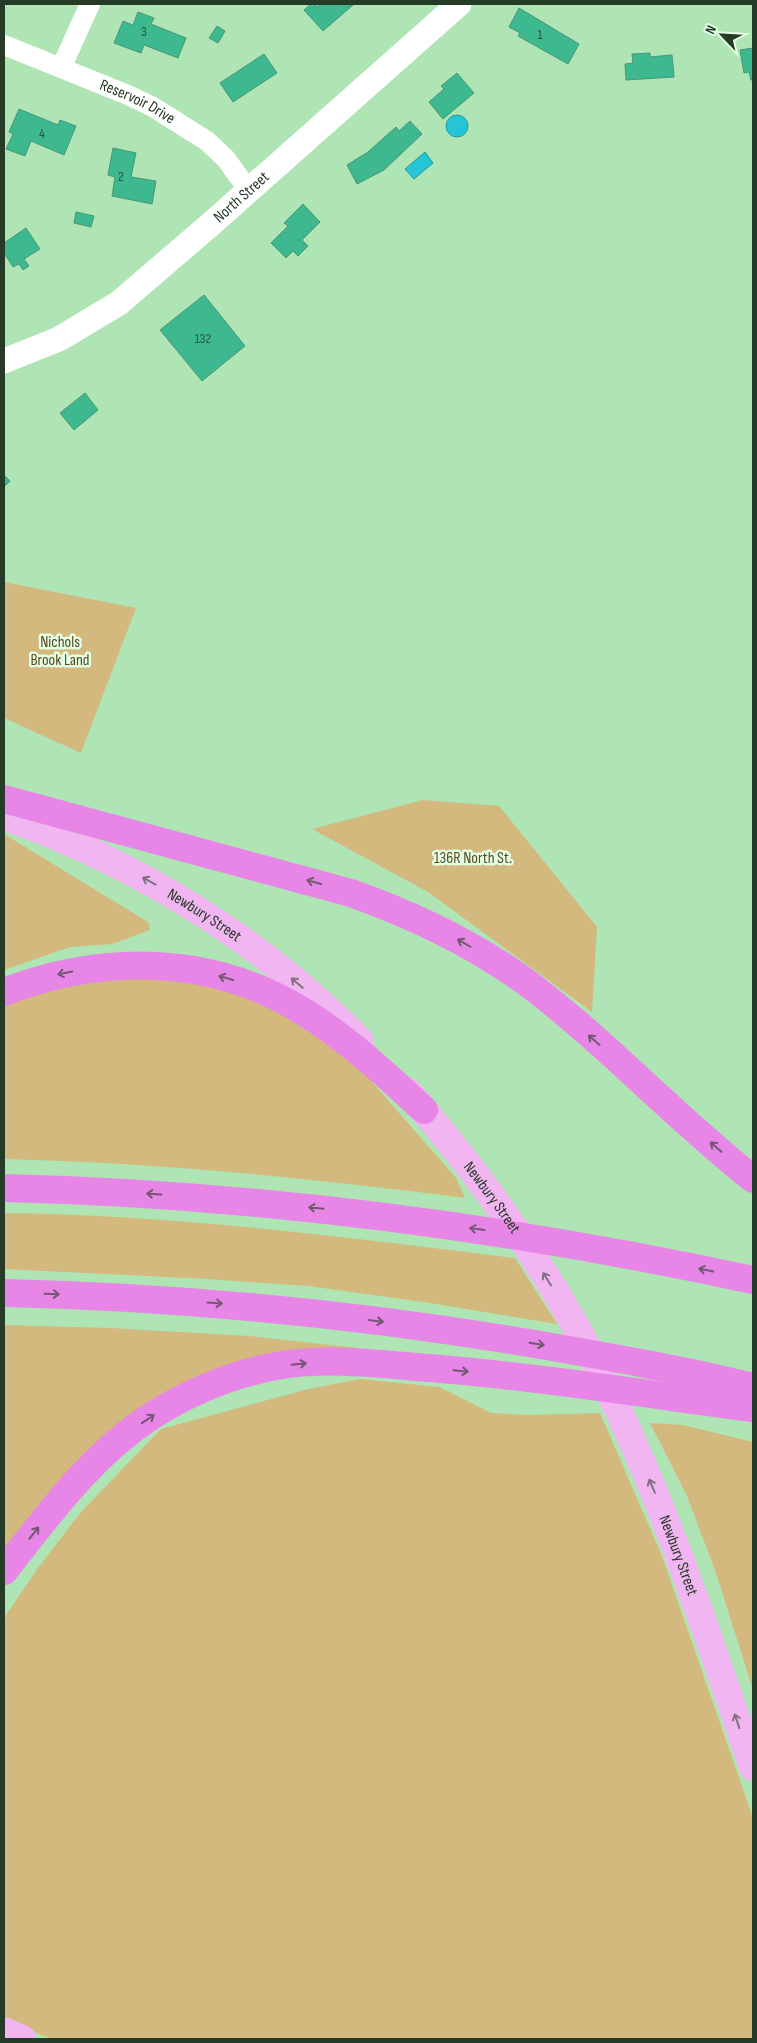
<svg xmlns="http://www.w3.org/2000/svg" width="757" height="2043" font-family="'Sofia Sans Condensed',sans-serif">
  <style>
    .green { fill: #d3b97e }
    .water { fill: #25c4d6; stroke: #259ba2 }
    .building { fill: #3eb88f; stroke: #499579 }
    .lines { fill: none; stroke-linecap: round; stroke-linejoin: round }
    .minor { stroke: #fff; stroke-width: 20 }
    .tertiary { stroke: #fff; stroke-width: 25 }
    .primary { stroke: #f1b6f1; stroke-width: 28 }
    .motorway { stroke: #e786e7; stroke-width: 28 }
    .oneway { stroke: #817282 }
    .oneway2 { stroke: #735874 }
    .labels { text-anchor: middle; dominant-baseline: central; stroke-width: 5; stroke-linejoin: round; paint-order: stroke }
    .number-label { font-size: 14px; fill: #2b5a41 }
    .street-label { font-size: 16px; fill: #253a27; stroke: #e3ffe5 }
    .park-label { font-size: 16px; fill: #5a4a21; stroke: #e3ffe5 }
  </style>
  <rect width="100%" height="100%" fill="#afe5b4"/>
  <g class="green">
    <polygon points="4,582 136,608 81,753 4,718"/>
    <polygon points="423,800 499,806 597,927 592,1012 428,892 312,829"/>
    <polygon points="4,834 148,922 150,930 112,944 70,947 4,970"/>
    <path d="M162 976 244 995 314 1031 359 1067 456 1178 465 1198C311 1178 159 1163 4 1159V1005L70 983Z"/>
    <path d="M4 1213C175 1215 345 1237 515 1258L557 1324 430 1303 308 1286 207 1279 4 1269Z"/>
    <polygon points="4,1325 111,1328 249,1336 358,1348 358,1353 196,1379 4,1554"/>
    <polygon points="360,1379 439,1387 491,1413 526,1415 600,1413 662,1556 753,1818 753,2039 52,2039 4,2020 4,1618 38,1568 81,1512 161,1429 308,1389"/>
    <polygon points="650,1423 683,1425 753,1442 753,1690 716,1573 687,1496"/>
  </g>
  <g class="water">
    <circle cx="457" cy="126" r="11"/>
    <polygon points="425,152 433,163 414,179 405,169"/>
  </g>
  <g class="building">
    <polygon points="311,4 315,4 317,7 321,4 353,5 323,31 304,10"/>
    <polygon points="519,8 579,44 568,64 518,36 520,33 509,27"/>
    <polygon points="138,12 154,18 151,24 186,38 178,58 144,45 141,53 114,43 123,21 133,25"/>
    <polygon points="217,26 225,31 218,43 209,38"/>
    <polygon points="753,48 753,80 751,80 749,72 744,73 740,50"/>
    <polygon points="650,53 650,57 672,55 674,77 626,80 625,64 633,63 632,54"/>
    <polygon points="264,54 277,73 233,102 220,83"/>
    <polygon points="457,73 474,93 443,119 429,102 444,89 441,86"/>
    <polygon points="19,109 58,125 60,120 76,126 64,155 31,141 25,156 6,149 13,134 9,132"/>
    <polygon points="410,121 422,134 384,170 357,184 347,165 368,152 396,127 399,131"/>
    <polygon points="113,148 136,153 131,177 156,181 152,204 112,196 115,177 108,175"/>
    <polygon points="303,204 320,222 302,240 308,246 298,256 293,251 286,258 271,243 288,226 284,223"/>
    <polygon points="76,212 94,216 91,227 74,223"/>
    <polygon points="26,228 40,249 24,259 29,266 23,270 19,264 13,267 4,253 4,243"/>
    <polygon points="204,295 245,346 202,381 160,330"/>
    <polygon points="85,393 98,410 74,430 60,413"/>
    <polygon points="4,475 10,481 4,487"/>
  </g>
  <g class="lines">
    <g class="minor">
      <path id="s1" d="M4 45 128 95 153 107 207 141 226 159 249 191"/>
      <polyline points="61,68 90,4"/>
    </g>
    <path class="tertiary" id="s2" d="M4 361 59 339 119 303 211 224 459 4"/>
    <g class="primary">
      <path id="s3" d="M4 816C137 864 261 939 360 1041"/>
      <path id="s4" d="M408 1092C483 1178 550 1272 601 1374 664 1500 707 1634 753 1767"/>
      <polyline points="4,2031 22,2039"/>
    </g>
    <g class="motorway">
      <path d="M4 799 351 893C413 915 472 943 526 982 606 1042 674 1117 753 1179"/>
      <path d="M4 992C103 954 211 954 304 1012 348 1039 386 1075 424 1110"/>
      <path d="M4 1188C257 1194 506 1227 753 1280"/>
      <path d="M4 1293C180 1297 355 1314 529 1343 604 1356 679 1369 753 1387"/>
      <path d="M4 1571C49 1514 91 1455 153 1415 190 1392 233 1374 276 1366 328 1357 379 1364 430 1368 538 1377 646 1394 753 1408"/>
    </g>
  </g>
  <defs><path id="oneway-shaft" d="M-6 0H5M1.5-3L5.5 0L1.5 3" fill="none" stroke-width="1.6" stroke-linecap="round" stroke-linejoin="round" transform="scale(1.25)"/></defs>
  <g class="oneway">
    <use href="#oneway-shaft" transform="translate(149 881) rotate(-151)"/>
    <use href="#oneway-shaft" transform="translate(297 983) rotate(-140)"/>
    <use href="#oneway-shaft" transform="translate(547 1279) rotate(-122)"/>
    <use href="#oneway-shaft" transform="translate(652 1486) rotate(-113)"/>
    <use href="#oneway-shaft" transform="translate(737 1721) rotate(-109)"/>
  </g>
  <g class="oneway2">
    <use href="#oneway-shaft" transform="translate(314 882) rotate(-165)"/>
    <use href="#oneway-shaft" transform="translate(464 943) rotate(-150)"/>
    <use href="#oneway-shaft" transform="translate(65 973) rotate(168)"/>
    <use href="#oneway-shaft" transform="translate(226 978) rotate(-164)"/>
    <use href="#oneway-shaft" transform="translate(594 1040) rotate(-139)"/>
    <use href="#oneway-shaft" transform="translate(716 1147) rotate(-139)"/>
    <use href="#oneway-shaft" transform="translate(154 1194) rotate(-177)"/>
    <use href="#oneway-shaft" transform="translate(316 1208) rotate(-174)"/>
    <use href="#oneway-shaft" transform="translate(477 1229) rotate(-172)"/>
    <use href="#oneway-shaft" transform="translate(706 1270) rotate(-168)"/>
    <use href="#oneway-shaft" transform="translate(52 1294) rotate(2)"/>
    <use href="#oneway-shaft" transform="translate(215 1303) rotate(4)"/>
    <use href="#oneway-shaft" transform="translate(376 1321) rotate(7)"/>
    <use href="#oneway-shaft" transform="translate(537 1344) rotate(9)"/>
    <use href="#oneway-shaft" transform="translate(299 1364) rotate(-6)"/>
    <use href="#oneway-shaft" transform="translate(461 1371) rotate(6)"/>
    <use href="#oneway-shaft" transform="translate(148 1419) rotate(-34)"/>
    <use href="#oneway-shaft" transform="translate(34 1533) rotate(-52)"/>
  </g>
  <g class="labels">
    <g class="number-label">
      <text x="144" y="31">3</text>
      <text x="540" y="34">1</text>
      <text x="42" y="133">4</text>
      <text x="121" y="176">2</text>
      <text x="203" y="338">132</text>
    </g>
    <g class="street-label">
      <text stroke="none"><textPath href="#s1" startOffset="145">Reservoir Drive</textPath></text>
      <text stroke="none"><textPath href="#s2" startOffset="291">North Street</textPath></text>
      <text stroke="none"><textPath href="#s3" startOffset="224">Newbury Street</textPath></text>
      <text stroke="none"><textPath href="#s4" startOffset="135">Newbury Street</textPath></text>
      <text stroke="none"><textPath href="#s4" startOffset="540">Newbury Street</textPath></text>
    </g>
    <g class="park-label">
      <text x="60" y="642">Nichols<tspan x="60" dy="18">Brook Land</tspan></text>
      <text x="473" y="858">136R North St.</text>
    </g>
  </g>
  <rect width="757" height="2043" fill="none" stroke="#253a27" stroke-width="10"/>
  <g transform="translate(722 35) rotate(295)" stroke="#e3ffe5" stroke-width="4" paint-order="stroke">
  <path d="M0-4L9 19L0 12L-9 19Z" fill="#253a27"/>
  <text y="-8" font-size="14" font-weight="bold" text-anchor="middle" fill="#253a27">N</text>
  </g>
</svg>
